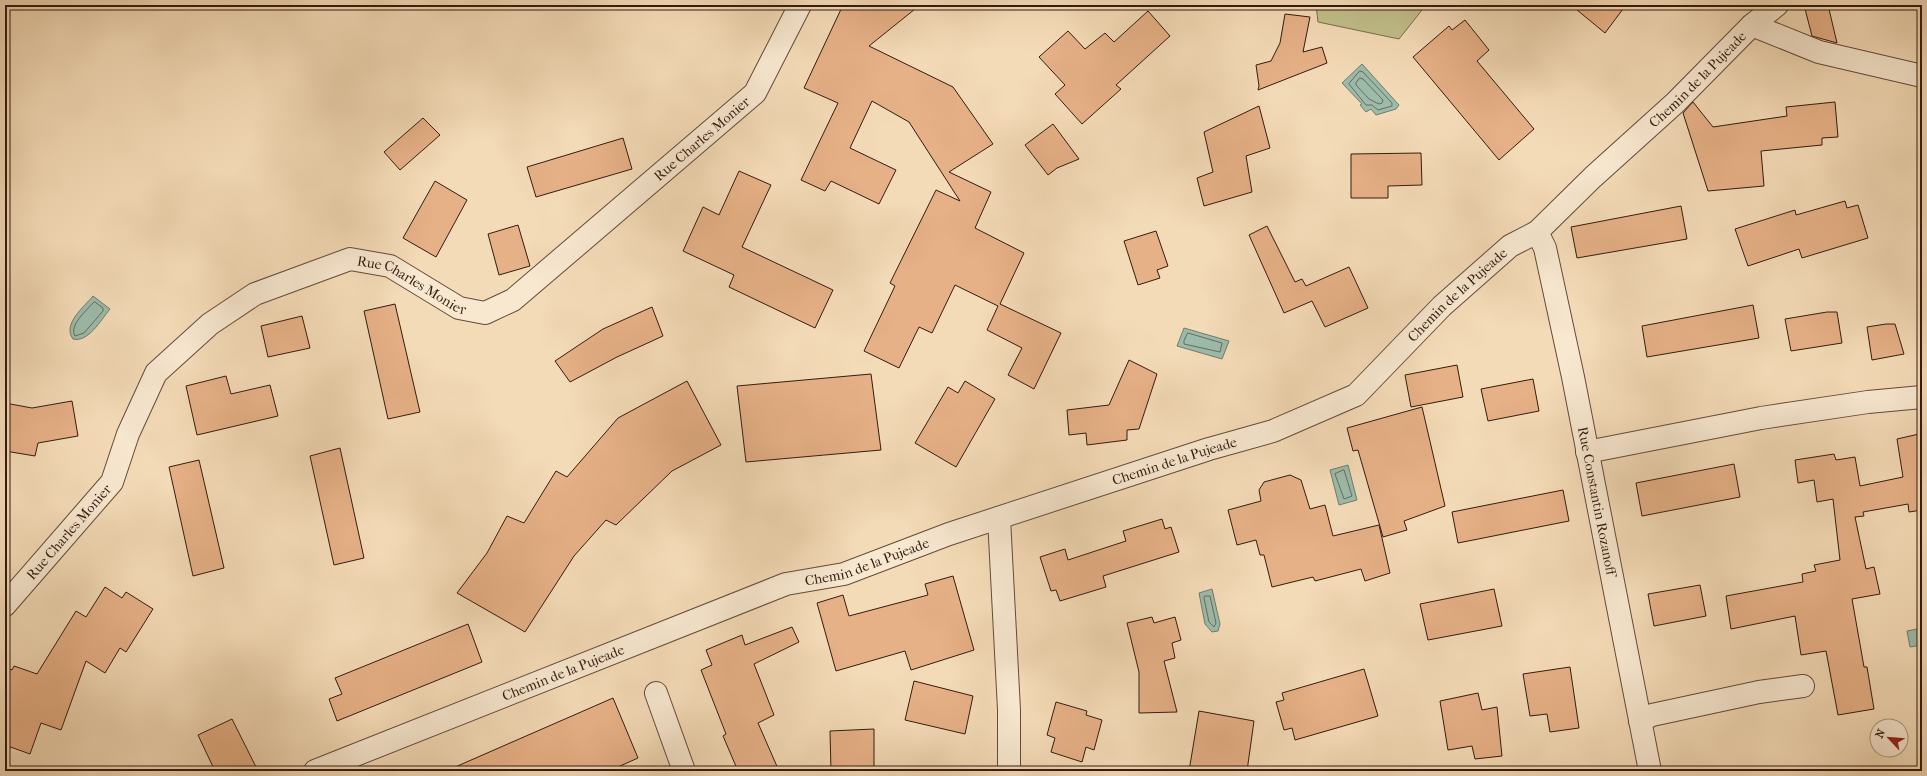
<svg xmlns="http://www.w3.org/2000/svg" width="1927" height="776" font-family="'IM FELL French Canon',serif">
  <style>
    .green { fill: #c0bf8b; stroke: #7a6d4e }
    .water { fill: #9cbbaa; stroke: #727b6c }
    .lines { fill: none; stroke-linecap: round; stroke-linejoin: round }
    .shore { stroke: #686b5d; stroke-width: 1 }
    .building { fill: #e7b187; stroke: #331b10 }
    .minor-casing { stroke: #634b3a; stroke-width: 24 }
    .minor { stroke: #f8e8d0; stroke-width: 22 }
    .labels { text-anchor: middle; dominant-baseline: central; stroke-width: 3.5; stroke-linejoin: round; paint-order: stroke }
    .street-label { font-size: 14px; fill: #331b10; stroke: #f8e8d0 }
  </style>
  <rect width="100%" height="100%" fill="#f4dbb7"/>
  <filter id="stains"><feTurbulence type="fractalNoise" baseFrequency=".005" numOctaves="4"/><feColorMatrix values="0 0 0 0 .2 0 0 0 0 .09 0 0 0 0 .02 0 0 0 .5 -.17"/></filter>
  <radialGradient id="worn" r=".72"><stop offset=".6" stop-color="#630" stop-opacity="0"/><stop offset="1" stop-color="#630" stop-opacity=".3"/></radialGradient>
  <!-- green -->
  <path class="green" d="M1316,5H1426L1399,39L1318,22Z"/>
  <!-- water -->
  <g class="water">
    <path d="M1362,64L1399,105L1396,109L1376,115L1371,109L1366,112L1360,105L1362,104L1342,83Z"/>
    <path d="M93,296L110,309C101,320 88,343 73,339C62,324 84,307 93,296Z"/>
    <path d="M1184,328L1229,341L1222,359L1177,346Z"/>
    <path d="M1348,465L1357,500L1339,505L1330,470Z"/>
    <path d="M1212,589L1220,624L1218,631L1212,632L1205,624L1199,593Z"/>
    <path d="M1922,628V645L1910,647L1907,631Z"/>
  </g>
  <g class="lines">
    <!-- shore -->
    <g class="shore">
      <path d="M1360,71L1363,72L1392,103V106L1378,110L1372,105H1366L1349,84Z"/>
      <path d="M1360,78L1363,79L1383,100L1382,103L1379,104L1369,99L1356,85V83Z"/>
      <path d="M95,302L103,308V311L84,333L75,336C69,325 86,311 93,303Z"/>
      <path d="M1188,333L1222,343L1220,352L1184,344V341Z"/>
      <path d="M1344,470L1352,496L1344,499L1335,474Z"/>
      <path d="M1205,596H1210L1216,623L1214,627L1209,622L1204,598Z"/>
    </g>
  </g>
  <!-- building -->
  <g class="building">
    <path d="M843,5H920L869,46L953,87L993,144L949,172L991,192L975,228L1024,253L1000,304L1061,333L1034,389L1008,375L1022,348L987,330L998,306L955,285L932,333L919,327L899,368L864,351L895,286L890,283L936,190L960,201L909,122L872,101L850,148L896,170L879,204L831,181L825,191L801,180L838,103L804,88Z"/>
    <path d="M1571,5H1626L1605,33Z"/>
    <path d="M1804,5H1828L1837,43L1812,36Z"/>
    <path d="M1148,11L1170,36L1116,85L1121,89L1082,124L1055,94L1065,85L1039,57L1068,31L1085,49L1105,33L1114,42Z"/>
    <path d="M1285,14L1310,17L1303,52L1322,47L1327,63L1258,90L1259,86L1256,65L1271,61L1280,43Z"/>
    <path d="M1465,20L1489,50L1477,61L1534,129L1499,160L1413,57L1449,26L1452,30Z"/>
    <path d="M1693,102L1713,127L1787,116L1786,107L1835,102L1838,137L1822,138V145L1761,151L1764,186L1708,191L1683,113Z"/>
    <path d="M1259,106L1270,148L1246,156L1252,192L1204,206L1197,178L1213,172L1204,132Z"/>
    <path d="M423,118L440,135L400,170L384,152Z"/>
    <path d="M1053,124L1079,159L1057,168L1048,175L1025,145Z"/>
    <path d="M623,138L632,169L536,197L527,167Z"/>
    <path d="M1421,153L1422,185L1388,186V198H1351V154Z"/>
    <path d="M739,171L771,185L742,247L833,290L815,328L729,287L734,275L683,251L703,207L719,215Z"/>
    <path d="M435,181L467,200L436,257L403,238Z"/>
    <path d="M1845,201L1847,208L1858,205L1868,238L1802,258L1799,249L1748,266L1735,229L1795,210L1796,215Z"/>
    <path d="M1681,206L1687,239L1577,258L1571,227Z"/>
    <path d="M518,225L530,266L499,275L488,234Z"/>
    <path d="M1267,226L1295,282L1302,279L1306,286L1349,267L1368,308L1325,327L1312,301L1284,313L1249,235Z"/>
    <path d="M1156,231L1168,266L1157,270L1160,278L1138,285L1124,241Z"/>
    <path d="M395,304L420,412L388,419L364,311Z"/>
    <path d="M1753,305L1759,338L1647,357L1642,326Z"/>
    <path d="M652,307L663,336L617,357L570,382L555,361L603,329Z"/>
    <path d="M1827,312H1837L1842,343L1791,351L1785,319Z"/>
    <path d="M302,316L310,348L268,357L261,326Z"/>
    <path d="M1886,324H1895L1904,354L1872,360L1867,327Z"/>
    <path d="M1129,360L1157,374L1139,429L1127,430V440L1087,445L1086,433L1069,435L1067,410L1109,405Z"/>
    <path d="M1457,365L1463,397L1411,407L1405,375Z"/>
    <path d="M871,374L881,450L746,462L737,386Z"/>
    <path d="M226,376L231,394L270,385L278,416L197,435L186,386Z"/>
    <path d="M1533,379L1539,411L1488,421L1481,389Z"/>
    <path d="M687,381L721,445L672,471L616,525L606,520L574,556L525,632L457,593L487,553L507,516L524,523L556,471L567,477L618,418Z"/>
    <path d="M965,381L995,399L956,467L915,443L948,387L958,393Z"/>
    <path d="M72,401L78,436L38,443L35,456L5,451V403L32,408Z"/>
    <path d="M1422,407L1445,506L1404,521L1407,530L1383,537L1358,450L1353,451L1347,428Z"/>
    <path d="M1919,434L1922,454V510L1909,512L1908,504L1863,512L1864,516L1855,517L1866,569L1874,567L1880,594L1852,599L1864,667H1867L1874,709L1838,715L1826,651L1801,655L1795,616L1731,629L1726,596L1803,582L1802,574L1816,571L1814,565L1840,560L1833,499L1817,502L1814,480L1798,483L1795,460L1834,454L1836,460L1855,457L1860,486L1903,477L1897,439Z"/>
    <path d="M340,448L364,558L334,565L310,456Z"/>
    <path d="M199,460L224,568L193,576L169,467Z"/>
    <path d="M1734,464L1740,497L1642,516L1636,483Z"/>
    <path d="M1290,475L1301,480L1310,509L1325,505L1333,536L1379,525L1390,573L1365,581L1361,569L1315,581L1313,577L1272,587L1264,555H1260L1256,540L1237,545L1228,510L1261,501L1259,490L1264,482Z"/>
    <path d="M1563,490L1569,521L1458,543L1452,512Z"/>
    <path d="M1162,519L1165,529L1171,527L1179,552L1103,576L1106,587L1060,601L1056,590L1051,591L1040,557L1065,549L1068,560L1126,541L1123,531Z"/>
    <path d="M953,576L974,650L911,670L905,651L836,671L817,603L843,595L849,616L928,595L925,584Z"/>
    <path d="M1700,585L1706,616L1654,626L1648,594Z"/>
    <path d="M105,587L122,598L126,592L153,609L126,652L120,648L105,673L86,661L61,730L41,723L30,754L5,745V667L12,670L14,666L37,674L76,611L86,617Z"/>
    <path d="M1494,589L1502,626L1428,640L1420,604Z"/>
    <path d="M1152,617L1154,623L1175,617L1181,640L1172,643L1175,658L1164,661L1177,712L1139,713V672L1127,623Z"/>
    <path d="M468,624L482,662L337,721L329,699L342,694L335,678Z"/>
    <path d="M792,627L799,642L754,664L774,715L758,723L779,771H738L723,736L726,734L701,670L712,665L706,650L742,635L745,645Z"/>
    <path d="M1570,667L1579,728L1550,732L1547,714L1530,716L1523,674Z"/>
    <path d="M1364,669L1378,716L1295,740L1292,728L1284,730L1276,702L1284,700L1282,693Z"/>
    <path d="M914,681L973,696L965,734L905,720Z"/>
    <path d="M1478,693L1482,710L1497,707L1502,756L1475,759L1472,746L1448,750L1440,701Z"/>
    <path d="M613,698L638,758L609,771H446Z"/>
    <path d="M1056,702L1087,711L1086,715L1102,720L1094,750L1086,747L1082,762L1051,752L1055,738L1047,735Z"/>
    <path d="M1199,711L1254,721L1247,771H1189Z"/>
    <path d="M232,719L258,771H215L198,735Z"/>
    <path d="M874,729V771H831L830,731Z"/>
  </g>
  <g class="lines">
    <!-- minor casing -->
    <g class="minor-casing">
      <g id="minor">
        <path d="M1752,25L1819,52L1922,76"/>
        <path id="s1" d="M1537,232L1545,248L1573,377L1650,771"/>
        <path d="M1587,452L1761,418L1868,402L1922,397"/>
        <path d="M999,518L1009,710V771"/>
        <path id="s2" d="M5,605L112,482L128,434L156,373L210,324L255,294L350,259L390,266L459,308L485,313L513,300L755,93L800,5"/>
        <path d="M656,693L684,771"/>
        <path d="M1640,721L1652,715L1759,692L1803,686"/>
        <path id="s3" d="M315,771L786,584L844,574L949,534L1209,449L1273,431L1356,395L1442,306L1510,246L1537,232L1593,177L1675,103L1752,25L1777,5"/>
      </g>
    </g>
    <!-- minor -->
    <use href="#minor" class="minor"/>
  </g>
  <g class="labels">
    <!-- street labels -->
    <g class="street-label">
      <text stroke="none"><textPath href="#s3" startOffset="1575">Chemin de la Pujeade</textPath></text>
      <text stroke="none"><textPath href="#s2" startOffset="936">Rue Charles Monier</textPath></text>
      <text stroke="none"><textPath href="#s2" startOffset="577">Rue Charles Monier</textPath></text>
      <text stroke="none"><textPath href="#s3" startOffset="1251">Chemin de la Pujeade</textPath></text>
      <text stroke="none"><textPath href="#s3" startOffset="915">Chemin de la Pujeade</textPath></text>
      <text stroke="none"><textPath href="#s1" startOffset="276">Rue Constantin Rozanoff</textPath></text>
      <text stroke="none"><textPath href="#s2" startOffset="97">Rue Charles Monier</textPath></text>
      <text stroke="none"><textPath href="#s3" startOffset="591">Chemin de la Pujeade</textPath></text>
      <text stroke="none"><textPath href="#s3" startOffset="267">Chemin de la Pujeade</textPath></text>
    </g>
  </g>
  <!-- margin -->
  <rect width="1927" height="776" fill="none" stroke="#f4dbb7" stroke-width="20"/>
  <rect x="6" y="6" width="1915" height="764" fill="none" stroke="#331b10" stroke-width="2"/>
  <rect x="10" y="10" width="1907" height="756" fill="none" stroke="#331b10"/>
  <!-- north arrow -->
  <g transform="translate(1889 738) rotate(296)"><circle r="19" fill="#f8e8d0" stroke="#a99683"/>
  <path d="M0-3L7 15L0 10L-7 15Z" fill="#8f2418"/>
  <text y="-6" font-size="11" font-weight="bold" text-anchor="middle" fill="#331b10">N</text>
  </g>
  <rect width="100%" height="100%" filter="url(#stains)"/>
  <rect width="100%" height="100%" fill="url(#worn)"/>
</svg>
